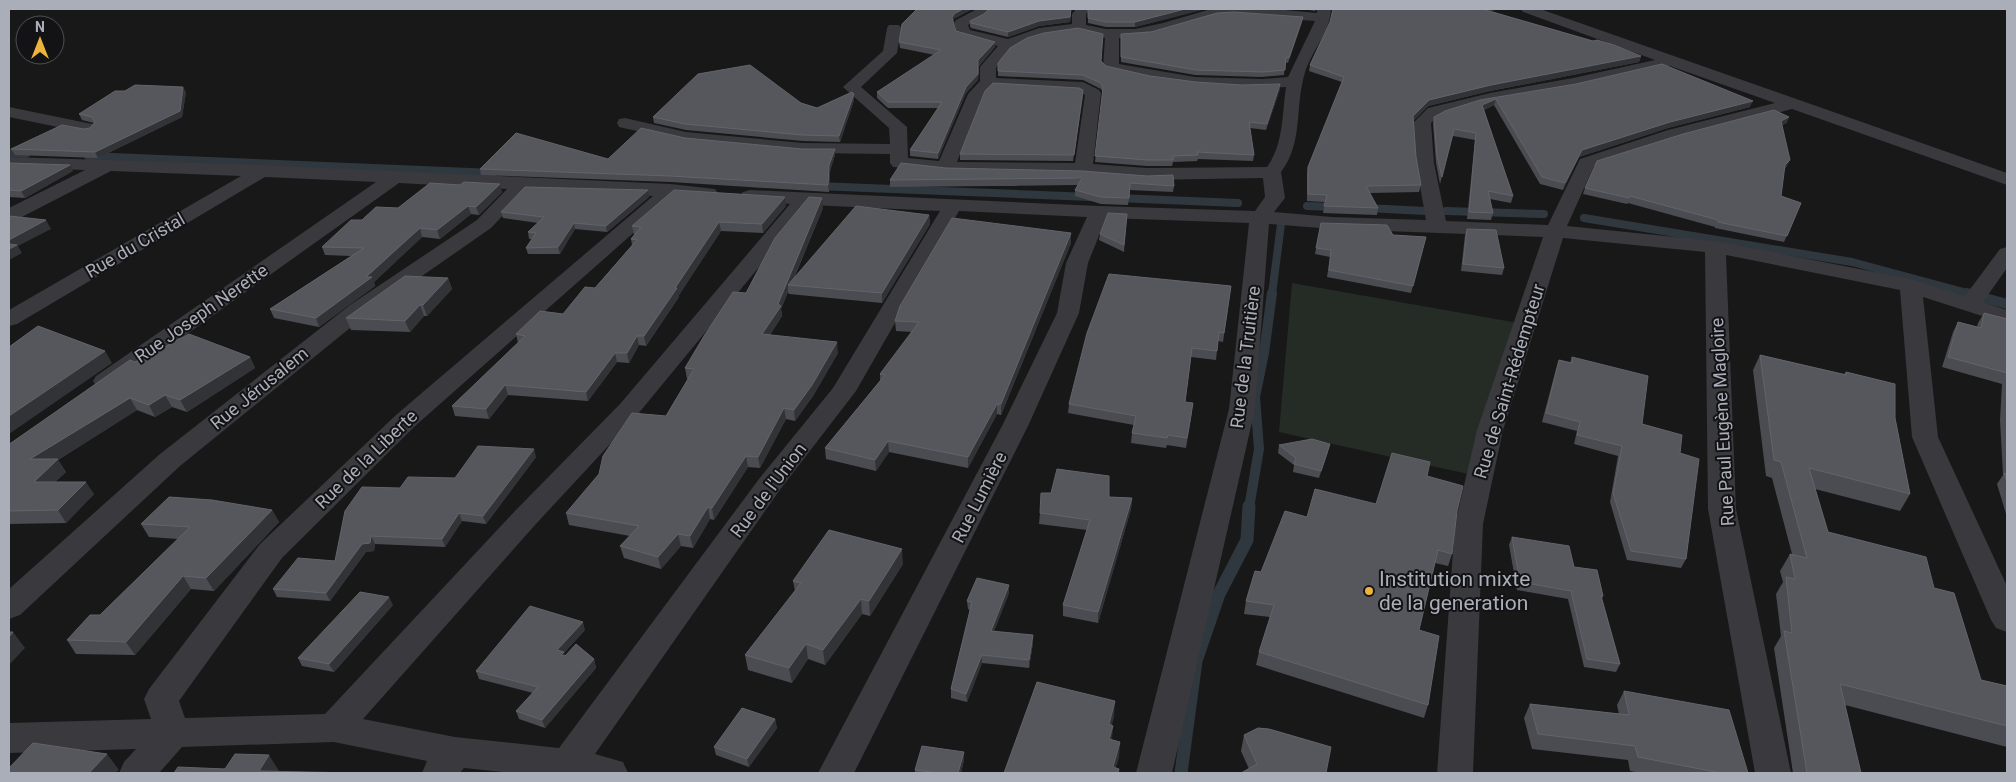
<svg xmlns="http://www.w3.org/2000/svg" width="2016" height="782" font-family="Roboto,sans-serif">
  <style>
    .green { fill: #242c25 }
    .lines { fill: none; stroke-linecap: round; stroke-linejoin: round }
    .stream-far2 { stroke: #30383f; stroke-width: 8 }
    .stream-far1 { stroke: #30383f; stroke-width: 10 }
    .stream { stroke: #30383f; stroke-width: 13 }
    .minor { fill: #39393e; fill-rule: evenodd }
    .wall { fill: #4b4c51 }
    .shaded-wall { fill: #323336 }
    .building { fill: #55575c; stroke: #63646b }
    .poi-dot { fill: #ecb43d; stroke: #131214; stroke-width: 2 }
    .labels { text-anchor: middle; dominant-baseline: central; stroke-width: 4; stroke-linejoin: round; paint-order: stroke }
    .street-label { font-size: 18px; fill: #aaaeb9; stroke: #131214 }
    .near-poi-label { font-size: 21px; fill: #aaaeb9; stroke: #131214; text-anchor: start }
  </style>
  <rect width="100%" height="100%" fill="#181819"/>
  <!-- green -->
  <path class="green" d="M1292,283L1524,324L1477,476L1279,432Z"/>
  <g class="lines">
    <!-- stream-far2 -->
    <g class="stream-far2">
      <path d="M9,153L26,154"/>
      <path d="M88,156L493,173"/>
      <path d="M817,186L1090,197"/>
      <path d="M1117,198L1238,203"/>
      <path d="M1307,206L1337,207"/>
      <path d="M1366,208L1425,211"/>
      <path d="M1446,211L1544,214"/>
      <path d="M1584,218L1852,262L1971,294"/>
      <path d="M1272,294L1281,224"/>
    </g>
    <!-- stream-far1 -->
    <g class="stream-far1">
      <path d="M1967,293L2007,304"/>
      <path d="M1249,508L1259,449L1255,397L1264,353L1272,293"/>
    </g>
    <!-- stream -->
    <path class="stream" d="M1181,773L1196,661L1219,594L1247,540L1249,506"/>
    <!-- minor -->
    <g class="minor">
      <path d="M977,9H991L983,18L968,25L970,30L1008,39L1039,28L1072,24V14L1076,9H1090L1086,14V25L1106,29H1135L1163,23L1211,9H1274L1317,13V9H1331C1330,34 1310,52 1304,76C1295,109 1303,143 1281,172L1285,198L1274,212L1332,217L1426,220L1416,163L1414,122L1428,108L1490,93L1573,78L1655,60L1523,12L1521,9H1540L2007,173V185L1792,109L1680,138L1594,166L1567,226L1715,241L1911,279L1965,296L2000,249L2007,247V268L1983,302L2007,310V324L1923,297L1938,437L2007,586V632L1996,628L1991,620L1912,437L1900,290L1726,255L1736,509L1791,773H1755L1708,509L1705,252L1563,238L1503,430L1483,524L1473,773H1437L1455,524L1477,430L1543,237L1332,229L1269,224L1255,409L1172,773H1136L1229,409L1249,223L1106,218L1088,263L1079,313L1028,426L854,773H818L1002,426L1057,313L1066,263L1087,217L959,211L856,391L779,491L595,754L623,762L628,773H512L464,768L460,773H422L427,761L334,742L182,747L159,773H119L124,762L136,749L9,753V723L151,719L144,699L149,689L260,544L396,415L653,196L527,190L491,228L366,315L180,466L20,615L9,619V589L160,454L350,305L477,220L507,189L399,183L114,386L105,388L96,386L93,381L96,376L376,182L265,177L17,324L9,326V310L241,176L111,171L16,220L9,222V208L85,170L9,167V157L262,165L671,184L715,189L718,193L715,197L708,199L674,197L414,427L282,558L179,701L185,718L325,714L515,511L620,404L790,204L743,200L740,196L743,192L750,190L1099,206L1255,211L1265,197L1263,178L1147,180L1083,175L946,172L893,167L890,163V154L803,153L686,142L619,127L617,123L619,119L625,118L686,132L803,143L890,144L889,128L843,87L883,51L887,28L889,25H899L901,28L897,53L861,87L907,127L908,158L939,161L968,94L980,81V67L998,46L958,36L954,23L956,20ZM1233,15L1315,21L1288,77L1262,79L1195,77L1119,64V38L1150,35L1216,16ZM1078,31L1105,38L1103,67L1106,70C1164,85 1226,92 1286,87C1282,113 1284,144 1267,167L1147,168L1093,164L1101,93L1099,90L1083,82L996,78V68C1000,62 1005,54 1011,50C1029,35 1056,34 1078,31ZM1670,66L1775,103L1668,130L1580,159L1548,225L1446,221L1434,163L1431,123C1456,102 1538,95 1574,88C1606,81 1638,73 1670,66ZM992,87L1079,92L1085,95L1075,163L957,162L983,96ZM810,205L940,211L833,388L759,479L559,748L455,737L363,719L535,525L638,414Z"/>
      <path d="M9,107L87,123L93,124L96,128L93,132L87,133L9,117Z"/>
    </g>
  </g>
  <!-- wall -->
  <g class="wall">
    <path d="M1088,9H1205L1135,27H1106L1088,23Z"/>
    <path d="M1292,9H1307L1306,10Z"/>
    <path d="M1309,9H1316L1315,11L1309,10Z"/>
    <path d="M1500,9L1490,11L1641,56L1639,62L1490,91L1428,106L1414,120L1416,157L1421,185L1419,192L1370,193L1378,208L1377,215L1323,213L1325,202L1307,201V173L1308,167L1342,82L1309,71L1310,65L1330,22Z"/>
    <path d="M1071,13L1070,22L1039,26L1008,37L971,28L970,26V21L984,14Z"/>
    <path d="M1303,17L1302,22L1288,63L1285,62L1284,75L1262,77L1195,75L1121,62V34Z"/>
    <path d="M954,19L953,22L956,31L995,42V47L979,66L978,80L966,93L938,159L910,156V150L938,108H888L877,98V92L935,55L900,48L899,42Z"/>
    <path d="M1102,62L1106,66L1150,76L1196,82L1280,89L1266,130L1250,128L1254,155L1253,161L1198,159L1197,161L1173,162L1172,166H1147L1095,162L1103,93L1101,89L1083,80L998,76V63Z"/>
    <path d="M1576,84L1750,107L1668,128L1579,157L1563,190L1540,184L1494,105L1484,110L1513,196L1511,203L1490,199L1493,213L1491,220L1467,219L1475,140L1453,136L1440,184L1436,163L1433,124L1434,117L1480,100Z"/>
    <path d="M186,92L182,117L98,158L15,155L11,149L84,129L90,128L94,123L82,120L79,114Z"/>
    <path d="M1083,96L1073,161L960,160V154Z"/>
    <path d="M854,100L840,142L803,141L686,130L654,123L653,117L801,103L817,108Z"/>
    <path d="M1787,123L1782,125L1787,166L1784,169L1781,196L1801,203L1784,242L1715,228V227L1628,203L1627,204L1583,194L1585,188Z"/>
    <path d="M685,138L802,149H835V155L830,171L829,192L671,182L481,175L480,169L608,159Z"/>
    <path d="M9,163L73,171L25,198L9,197Z"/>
    <path d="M946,168L1174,186L1173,192L1130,190L1128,205L1101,204L1075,196V190L1078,185L890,187V180Z"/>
    <path d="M502,192L479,215L471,214L440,239L422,237L374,282L375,286L319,327L274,318L270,309L351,256L325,255L322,247L362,220L398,208Z"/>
    <path d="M649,197L607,232L575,229L560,254H528L526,248L532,239H529L528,232L538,223L503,218L501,212Z"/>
    <path d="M786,206L763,233L721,231L679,295V297L646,346L639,345L629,363L617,362L588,401L508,395L489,419L455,416L452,406L518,343L516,334L563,314L595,288L632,245L631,239L634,235L632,226Z"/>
    <path d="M823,208L795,276L929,215L930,224L882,303L789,294L788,292L781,309L782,316L770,335L838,353L813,396L795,421L786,419L760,468L748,467L714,520L710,519L693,548L681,546L661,569L624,558L620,546L630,536L569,525L566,513L666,416L688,379H687L685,368L746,293Z"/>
    <path d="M1127,214L1124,252L1099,240L1100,234Z"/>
    <path d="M1321,223L1393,235L1426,237L1411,293L1327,277L1330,257L1315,254Z"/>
    <path d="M1467,229L1504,268L1502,275L1461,271L1465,235Z"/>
    <path d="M1071,233V243L1001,415L997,414L968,468L889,452L876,471L826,459L825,448L880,381V374L912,332L896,331L895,321Z"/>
    <path d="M448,278L452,289L427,316H424L410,332L351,330L346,318Z"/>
    <path d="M1231,286L1223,342L1218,341L1216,360L1191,357L1185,402L1192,412L1186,448L1167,445L1166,448L1131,443L1132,433L1134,425L1068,413L1069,404Z"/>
    <path d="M1984,313L2007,319V517L1997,484L2003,475L2000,420L2002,384L1942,367L1953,332L1958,322L1977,327L1978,323Z"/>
    <path d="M1760,355L1844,374L1846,372L1895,418L1910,494L1900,511L1815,489L1828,532L1934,588L1981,680L2007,686V747L1845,705L1861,773H1862H1793L1774,648L1781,636L1776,594L1783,582L1780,571L1790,554H1792L1772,478L1766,476L1753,370Z"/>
    <path d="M250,357L255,368L187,412L172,407L155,417L137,410L58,460L66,472L55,482L94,494L66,523L9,524V444L11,443L135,362Z"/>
    <path d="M1572,357L1642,424L1680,453L1686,559L1681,568L1627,560L1610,502L1618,456L1574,444L1577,431L1542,422L1556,369L1559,360L1570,363Z"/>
    <path d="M1279,445L1328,452L1319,478L1293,472L1294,465L1278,453Z"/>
    <path d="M536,457L486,524L462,521L445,547L375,544L374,551L366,552L330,601L277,597L273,589L335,561L400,488L455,478Z"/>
    <path d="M1427,476L1457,511L1452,554L1448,566L1435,563L1419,630L1428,705L1424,718L1256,665L1259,652L1270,617L1244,614L1246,601L1261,572L1307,517L1376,504Z"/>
    <path d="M1109,497L1132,498L1131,509L1098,623L1063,616V605L1087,530L1039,524L1040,513Z"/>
    <path d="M272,510L279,522L214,591L191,589L135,655L76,654L67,640L100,615L178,539L149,537L141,524Z"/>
    <path d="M1512,537L1574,567L1603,596L1602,599L1620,664L1616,672L1584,667L1568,599L1517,590L1509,545Z"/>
    <path d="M903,564L870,616L862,614L825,665L808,659L792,683L748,670L745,655L795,591L793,581Z"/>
    <path d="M1009,585V593L994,631L1033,643L1029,668L982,663L967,702L951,698V689L970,610L968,609L967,601Z"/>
    <path d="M393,605L334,672L302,666L298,658Z"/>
    <path d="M585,630L564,653L565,656L594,659L596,668L545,728L519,719L516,711L533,693L479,679L476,671Z"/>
    <path d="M1624,691L1748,773H1641L1630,771L1628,760L1532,749L1524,718L1530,704L1619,714L1617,705Z"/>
    <path d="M775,719L777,728L749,767L716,755L714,747Z"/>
    <path d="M1244,735L1326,773L1249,769L1241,751Z"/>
    <path d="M964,752V760L961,773H915V770Z"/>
  </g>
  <!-- shaded-wall -->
  <g class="shaded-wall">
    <path d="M963,9H973L954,19L952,24V18L954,14Z"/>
    <path d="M1185,9H1205L1135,27V22Z"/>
    <path d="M1480,9H1500L1479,13Z"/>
    <path d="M1070,17V22L1039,26L1008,37V32L1039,21Z"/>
    <path d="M1303,17L1302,22L1288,63L1289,58Z"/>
    <path d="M995,42V47L979,66L978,80L966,93L938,159V153L978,60Z"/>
    <path d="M1641,56L1639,62L1490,91L1428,106L1412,122L1413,116L1429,100L1491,85Z"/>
    <path d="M1280,84V89L1266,130L1267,124Z"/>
    <path d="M183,87L186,92L182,117L98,158L95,152Z"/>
    <path d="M1083,90V96L1073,161L1074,155Z"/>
    <path d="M854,94V100L840,142L839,136Z"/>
    <path d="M1496,99L1494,105L1481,111L1482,105Z"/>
    <path d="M1753,101L1750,107L1668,128L1579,157L1563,190L1565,183L1582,150L1670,122Z"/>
    <path d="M1789,117L1787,123L1778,127L1781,121Z"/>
    <path d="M835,149V155L830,171L829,192L828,185L829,165Z"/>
    <path d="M1790,160L1787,166L1782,171L1785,165Z"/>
    <path d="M70,165L73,171L25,198L21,191Z"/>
    <path d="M500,184L502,192L479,215L476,207Z"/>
    <path d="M648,190L649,197L607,232L606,226Z"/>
    <path d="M785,197L786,206L763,233L762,224Z"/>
    <path d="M822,198L823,208L791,285H788V292L781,309L782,316L764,345L762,334L778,304Z"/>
    <path d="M468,206L471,214L440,239L437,230Z"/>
    <path d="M929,215L930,224L882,303V293Z"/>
    <path d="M46,220L51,229L18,246L22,253L9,260V240Z"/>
    <path d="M719,222L721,231L679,295V297L646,346L644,336Z"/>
    <path d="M574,223L575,229L560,254L558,247Z"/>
    <path d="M420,228L422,237L374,282L375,286L319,327L316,318L366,277Z"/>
    <path d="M1071,233V243L1001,415V404Z"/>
    <path d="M448,278L452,289L427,316L423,305Z"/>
    <path d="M420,305L424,316L410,332L405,321Z"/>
    <path d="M637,336L639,345L629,363L627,353Z"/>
    <path d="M837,342L838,353L813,396L795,421L794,410Z"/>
    <path d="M105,351L112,363L9,434V416Z"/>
    <path d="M615,353L617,362L588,401L586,392Z"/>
    <path d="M250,357L255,368L187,412L180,400Z"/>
    <path d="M505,385L508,395L489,419L486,409Z"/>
    <path d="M165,395L172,407L155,417L149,405Z"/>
    <path d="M130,398L137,410L58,460L66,472L42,494L34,482L30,459Z"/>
    <path d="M997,404V414L968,468V457Z"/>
    <path d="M784,408L786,419L760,468L758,457Z"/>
    <path d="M888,441L889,452L876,471L875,460Z"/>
    <path d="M1330,444L1328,452L1319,478L1321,471Z"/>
    <path d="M534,449L536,457L486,524L483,516Z"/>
    <path d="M746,456L748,467L714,520L712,508Z"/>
    <path d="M86,482L94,494L66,523L58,510Z"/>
    <path d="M1132,498L1131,509L1098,623V612Z"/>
    <path d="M708,507L710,519L693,548L690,536Z"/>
    <path d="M272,510L279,522L214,591L206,578Z"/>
    <path d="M459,513L462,521L445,547L442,539Z"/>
    <path d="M678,534L681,546L661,569L658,557Z"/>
    <path d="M371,536L375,544L374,551L366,552L330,601L326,593L362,544Z"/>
    <path d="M902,549L903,564L870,616L869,601Z"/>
    <path d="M183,576L191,589L135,655L126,642Z"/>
    <path d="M1009,585V593L991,639V631Z"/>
    <path d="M389,597L393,605L334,672L329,664Z"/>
    <path d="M861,599L862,614L825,665L823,650Z"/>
    <path d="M583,622L585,630L564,653L567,660L564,663L557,650Z"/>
    <path d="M13,632L25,648L9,665V637Z"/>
    <path d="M1033,635V643L1029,668V660Z"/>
    <path d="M806,644L808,659L792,683L789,668Z"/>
    <path d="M982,655V663L967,702L966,694Z"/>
    <path d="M594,659L596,668L545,728L542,720Z"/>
    <path d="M1115,701L1114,717L1108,740L1109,724Z"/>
    <path d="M775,719L777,728L749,767L747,759Z"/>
    <path d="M1113,726L1112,741L1109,739Z"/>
    <path d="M1120,742L1119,758L1114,773L1113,767Z"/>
    <path d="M964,752V760L961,773H958Z"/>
    <path d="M107,754L119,770L115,773H89Z"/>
    <path d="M269,755L279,771H259Z"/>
  </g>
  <!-- building -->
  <g class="building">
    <path d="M917,9H963L954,14L952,18L956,31L995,42L978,60V74L966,87L938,153L910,150L942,102H888L877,92L941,50L899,42L902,24Z"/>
    <path d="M989,9H1071L1070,17L1039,21L1008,32L971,23L970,21L984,14Z"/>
    <path d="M1088,9H1185L1135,22H1106L1088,18Z"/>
    <path d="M1333,9H1482L1593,41L1597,40L1614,45L1641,56L1491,85L1429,100L1413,116L1416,157L1421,185L1366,186L1378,208L1324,206L1327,195L1308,194V167L1344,77L1310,65L1330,22Z"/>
    <path d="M1234,12L1303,17L1289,58L1286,57L1285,70L1263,72L1196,70L1121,57V34L1151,32L1217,13Z"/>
    <path d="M1078,28L1103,34L1101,61L1106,66L1150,76L1196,82L1241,85L1280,84L1267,124L1249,122L1254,155L1197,152L1198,155L1173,156V160H1148L1095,156L1103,88L1101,83L1083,75L998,71V63L1010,48L1027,38L1044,33Z"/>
    <path d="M1662,64L1753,101L1670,122L1582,150L1565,183L1542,177L1496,99L1482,105L1513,196L1488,191L1493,213L1469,212L1476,133L1454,129L1442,177L1437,156L1434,117L1445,111L1480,100L1576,84Z"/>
    <path d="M750,65L801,103L817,108L852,92L854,94L839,136L802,135L685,124L653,117L698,74Z"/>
    <path d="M993,83L1079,88L1083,90L1074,155L960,154L985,91Z"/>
    <path d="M135,85L183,87L180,111L95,152L11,149L62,125L84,129L90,128L95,122L92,117L79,114L115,91H125Z"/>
    <path d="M1774,110L1789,117L1781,121L1790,160L1785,165L1781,196L1801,203L1787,236L1718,222V220L1630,196L1629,198L1585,188L1597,161L1683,134Z"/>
    <path d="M641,128L685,138L802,149H835L829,165L828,185L670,176L480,169L516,133L608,159Z"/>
    <path d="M9,163L70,165L21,191L9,190Z"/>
    <path d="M901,163L946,168L1083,171L1147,176L1173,175L1174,186L1130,183L1129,198L1101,197L1075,190L1082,178L890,180Z"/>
    <path d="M464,182L500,184L476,207L468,206L437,230L420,228L366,277H372L316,318L270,309L364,248L322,247L351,220H362L376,207L398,208L430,183L460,185Z"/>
    <path d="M525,187L648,190L606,226L574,223L558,247L526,248L536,233L528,232L544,217L501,212Z"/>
    <path d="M674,190L785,197L762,224L719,222L675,288H677L644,336H637L627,353H615L586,392L505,385L486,409L452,406L525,336L516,334L540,311L563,314L585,287L595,288L637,240L631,239L641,227L632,226Z"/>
    <path d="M809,197L822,198L778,304L781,306L762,334L837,342L812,385L794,410L784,408L758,457L746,456L712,508L708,507L690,536L678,534L658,557L620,546L639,526L566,513L599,474L603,456L632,413L666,416L694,369L685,368L704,336L733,292L746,293L775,238Z"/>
    <path d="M856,206L929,215L882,293L788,285Z"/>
    <path d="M1108,213L1127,214L1124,245L1100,234Z"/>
    <path d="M9,216L46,220L9,240Z"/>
    <path d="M952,218L1071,233L1001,404H997L968,457L888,441L875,460L825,448L885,375L880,374L919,322L895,321L900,306Z"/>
    <path d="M1321,223L1387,225L1393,235L1426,237L1413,286L1329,270L1331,250L1316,248Z"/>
    <path d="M1467,229L1496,230L1504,268L1463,264Z"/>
    <path d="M9,244L17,245L9,249Z"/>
    <path d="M1109,274L1231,286L1224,333L1219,332L1217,351L1192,348L1185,402L1193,403L1187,438L1168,435L1167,438L1132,433L1136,416L1069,404L1087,333Z"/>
    <path d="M405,276L448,278L423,305H420L405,321L346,318Z"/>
    <path d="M1984,313L2007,319V373L1948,357L1958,322L1981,328Z"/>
    <path d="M38,326L105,351L9,416V347Z"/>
    <path d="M189,334L250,357L180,400L165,395L149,405L130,398L30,459H58L34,482H86L58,510L9,511V444L11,443L130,360L135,362Z"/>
    <path d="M1760,355L1846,375V372L1895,384V418L1910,494L1809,468L1828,532L1926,557L1934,588L1954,593L1981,680L2007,686V726L1840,684L1861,773H1862H1807L1784,631L1792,633L1786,577L1795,579L1790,554L1807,558L1781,462L1774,460Z"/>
    <path d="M1572,357L1648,376L1642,424L1682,435L1680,453L1699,459L1686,559L1631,551L1613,493L1622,446L1577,435L1580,422L1546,413L1559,360L1572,363Z"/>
    <path d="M1312,439L1330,444L1321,471L1294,464L1296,458L1279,445Z"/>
    <path d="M478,446L534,449L483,516L459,513L442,539L371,536L370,543L362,544L326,593L273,589L298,558L335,561L345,511L362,487L400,488L408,477L455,478Z"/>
    <path d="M1392,453L1430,462L1427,476L1463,486L1457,511L1452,554L1438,550L1419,630L1439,636L1428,705L1259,652L1274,605L1246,601L1255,571L1261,572L1285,511L1307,517L1315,489L1376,504Z"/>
    <path d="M1057,469L1109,476V497L1132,498L1098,612L1063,605L1090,520L1040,513L1041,493H1051Z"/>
    <path d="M2004,473L2007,474V483Z"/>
    <path d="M169,497L212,500L272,510L206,578L183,576L126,642L67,640L90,615H100L190,527L141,524Z"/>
    <path d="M829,530L902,549L869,601L861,599L823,650L806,644L789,668L745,655L801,583L793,581Z"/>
    <path d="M1512,537L1569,546L1574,567L1597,570L1603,596H1601L1620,664L1587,659L1571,591L1520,582Z"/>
    <path d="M977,578L1009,585L991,631L1033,635L1029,660L982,655L966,694L951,689L972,602L967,601Z"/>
    <path d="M360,592L389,597L329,664L298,658Z"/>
    <path d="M530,606L583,622L557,650L564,652L561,655L565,656L576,644L594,659L542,720L516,711L538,687L476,671Z"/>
    <path d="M9,632H13L9,637Z"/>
    <path d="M1037,682L1115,701L1109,724L1113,726L1109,739L1120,742L1113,767L1119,769L1118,773H1004Z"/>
    <path d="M1624,691L1729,710L1748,773H1721L1638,757L1635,746L1538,734L1530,704L1629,715Z"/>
    <path d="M742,708L775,719L747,759L714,747Z"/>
    <path d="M1258,728L1269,729L1331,747L1326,773H1241L1257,764L1244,735Z"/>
    <path d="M33,743L107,754L89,773H9V768Z"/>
    <path d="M922,746L964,752L958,773H940L915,770Z"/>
    <path d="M235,754L269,755L259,771L355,773H174L178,767L225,769Z"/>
  </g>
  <!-- markers -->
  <circle class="poi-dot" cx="1369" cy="591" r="5"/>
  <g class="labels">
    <!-- street labels -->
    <g class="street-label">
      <text transform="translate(135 245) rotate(-30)">Rue du Cristal</text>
      <text transform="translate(201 313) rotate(-35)">Rue Joseph Nerette</text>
      <text transform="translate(1245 357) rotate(-83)">Rue de la Truitière</text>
      <text transform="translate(1509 381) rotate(-73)">Rue de Saint-Rédempteur</text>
      <text transform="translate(259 388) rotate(-39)">Rue Jérusalem</text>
      <text transform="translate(1722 422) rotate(-93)">Rue Paul Eugène Magloire</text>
      <text transform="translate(366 459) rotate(-44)">Rue de la Liberte</text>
      <text transform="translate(768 490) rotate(-53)">Rue de l'Union</text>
      <text transform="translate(979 497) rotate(-63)">Rue Lumière</text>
    </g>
    <!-- near-poi labels -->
    <g class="near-poi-label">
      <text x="1379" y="579">Institution mixte<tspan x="1379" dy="24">de la generation</tspan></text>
    </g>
  </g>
  <!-- border -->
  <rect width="2016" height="782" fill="none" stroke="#aaaeb9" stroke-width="20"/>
  <!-- north arrow -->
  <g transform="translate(40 40)"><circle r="24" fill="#131214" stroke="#4f5056"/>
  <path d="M0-4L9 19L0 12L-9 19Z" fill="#ecb43d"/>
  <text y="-8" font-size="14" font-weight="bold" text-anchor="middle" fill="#aaaeb9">N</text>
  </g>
</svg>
